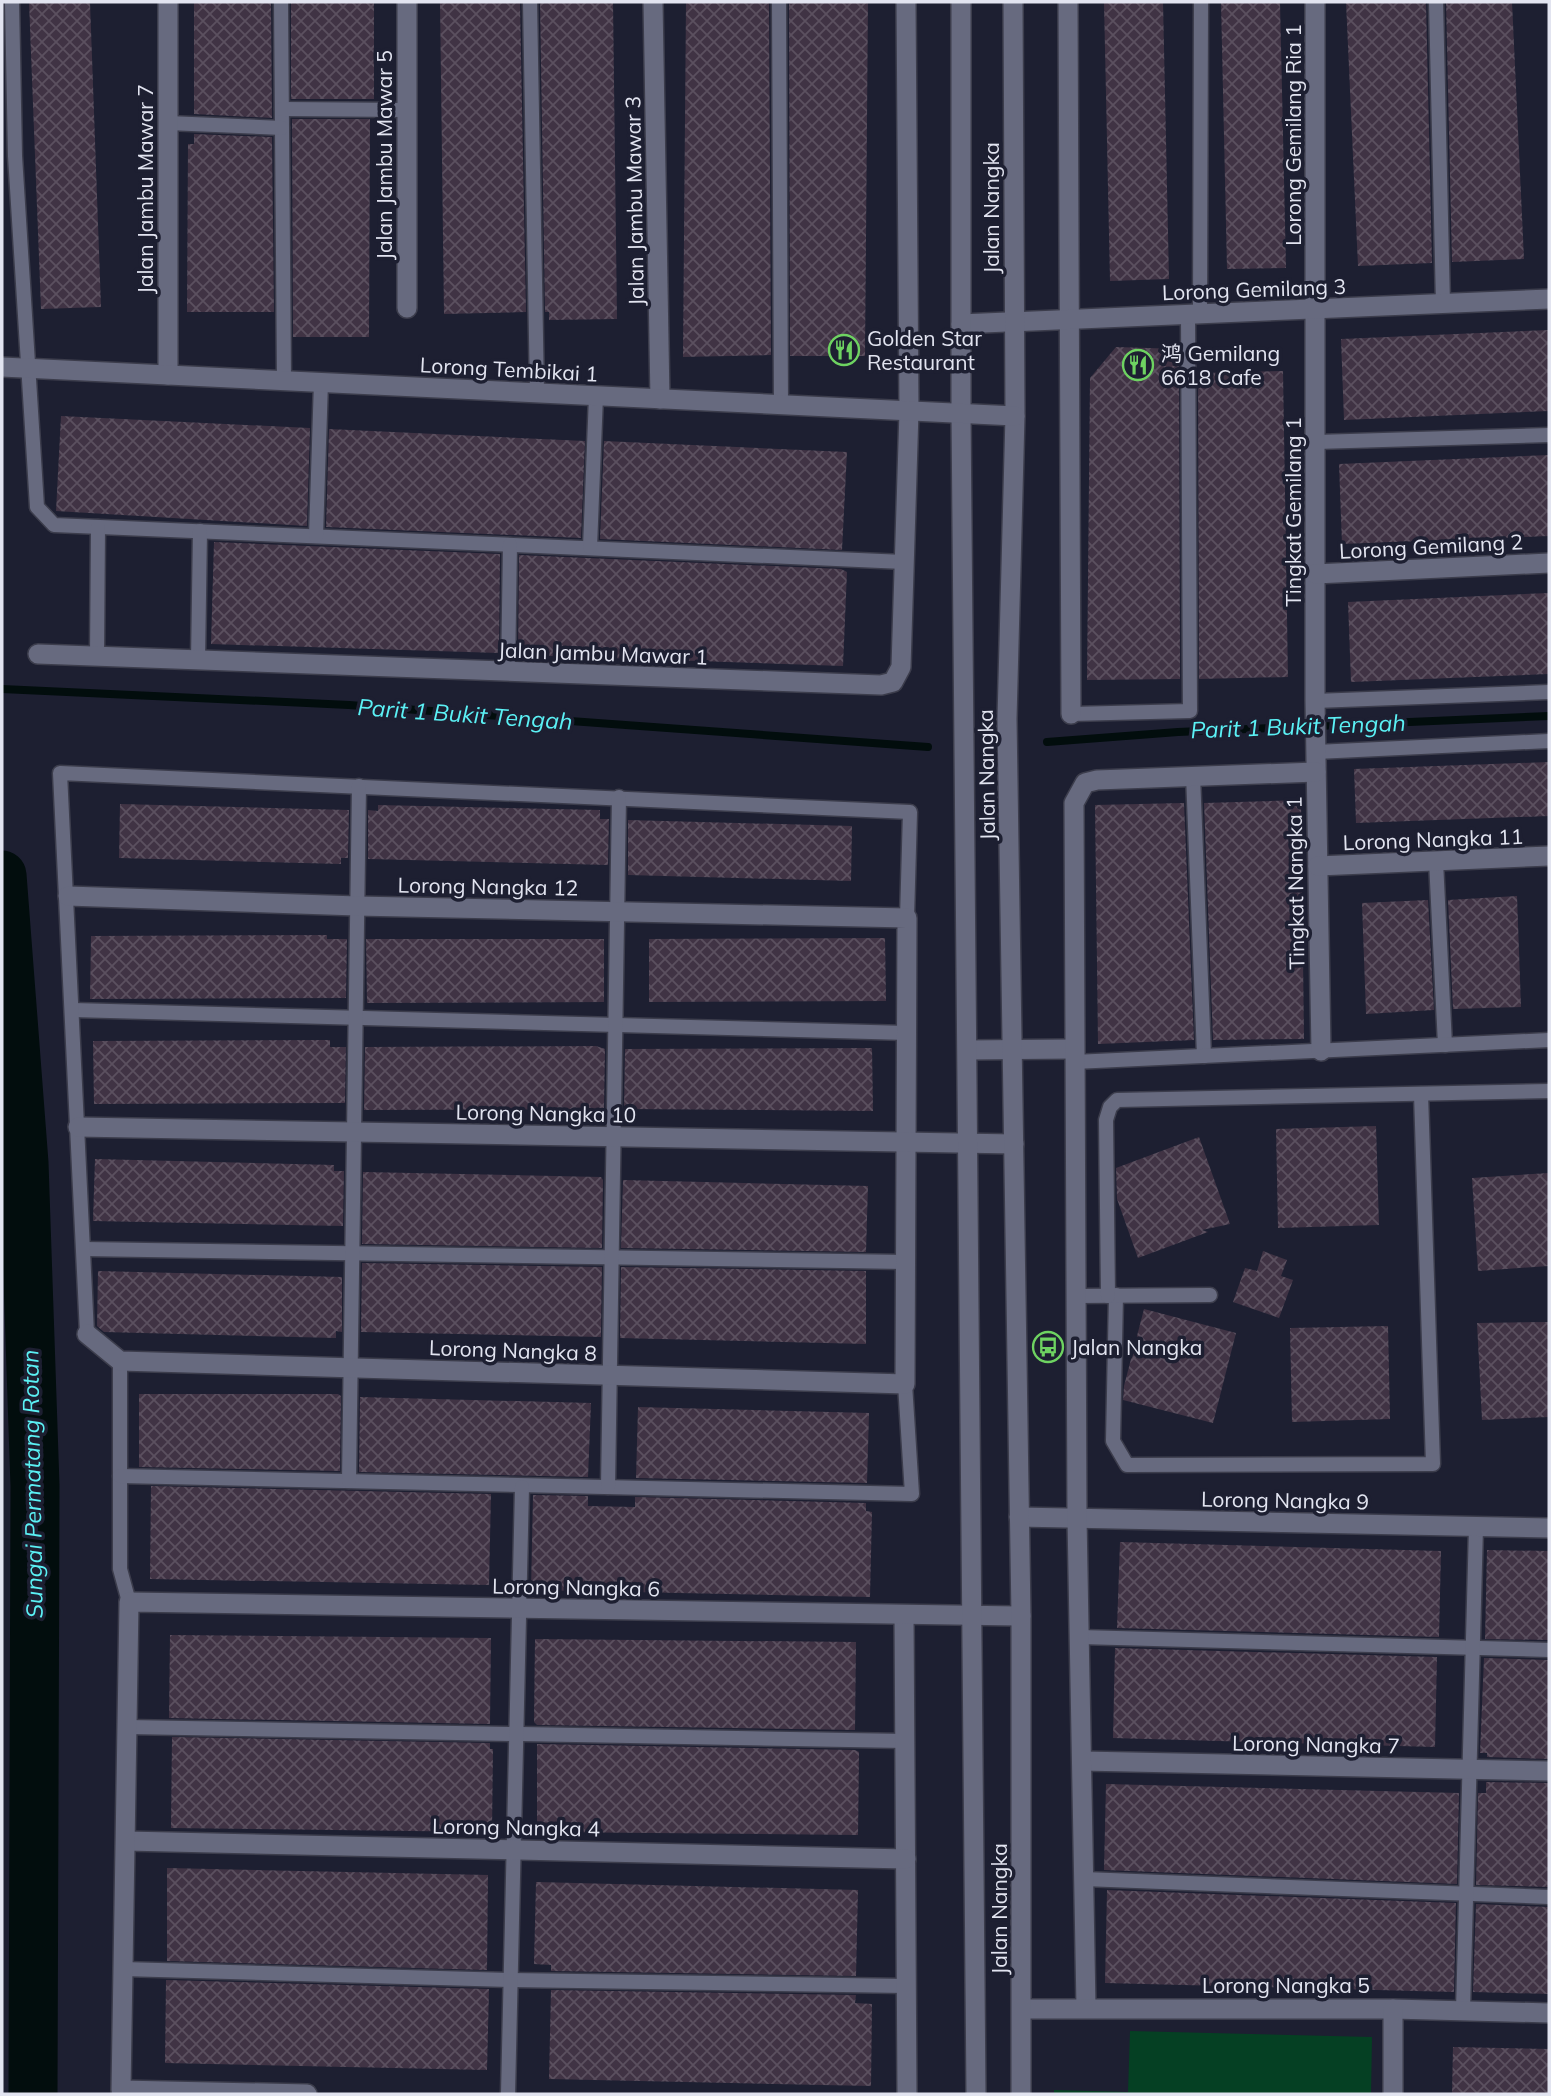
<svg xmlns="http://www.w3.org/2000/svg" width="1551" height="2096" font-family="Mulish,'Noto Sans SC',sans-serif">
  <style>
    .garden { fill: #054023 }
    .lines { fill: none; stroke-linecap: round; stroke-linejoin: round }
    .stream { stroke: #020d0d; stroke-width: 8 }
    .river { stroke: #020d0d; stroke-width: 49 }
    .building { fill: url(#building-cross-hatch) }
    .service-casing { stroke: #3c3d4c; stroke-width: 17 }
    .minor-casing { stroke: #3c3d4c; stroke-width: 22 }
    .tertiary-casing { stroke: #3c3d4c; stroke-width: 22 }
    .service { stroke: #676a7f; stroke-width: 14 }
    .minor { stroke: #676a7f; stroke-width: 19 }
    .tertiary { stroke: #676a7f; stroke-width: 19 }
    .labels { text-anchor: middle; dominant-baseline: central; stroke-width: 7; stroke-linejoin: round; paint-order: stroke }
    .street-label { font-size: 21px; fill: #e2e4f0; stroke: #1d1f31 }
    .poi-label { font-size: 21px; fill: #e2e4f0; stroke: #1d1f31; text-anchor: start }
    .water-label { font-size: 23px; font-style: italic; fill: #5bf1f5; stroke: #1d1f31 }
  </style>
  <defs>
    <pattern id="building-cross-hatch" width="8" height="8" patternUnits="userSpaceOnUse" patternTransform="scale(1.75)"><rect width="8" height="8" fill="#403344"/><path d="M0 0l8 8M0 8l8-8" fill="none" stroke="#5b505f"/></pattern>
  </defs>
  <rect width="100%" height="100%" fill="#1d1f31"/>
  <!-- garden -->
  <path class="garden" d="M1130,2031L1372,2037L1371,2094H1054V2090L1128,2092Z"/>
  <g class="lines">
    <!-- stream -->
    <g class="stream">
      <path d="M2,689L349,705L928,747"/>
      <path d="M1047,742L1178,732L1549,716"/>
    </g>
    <!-- river -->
    <path class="river" d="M2,875L24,1163L35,1486L33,2094"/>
  </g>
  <!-- building -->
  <g class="building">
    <path d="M29,2H90L101,307L41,309Z"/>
    <path d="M194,2H271L272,118L194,114Z"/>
    <rect x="291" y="2" width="83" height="97"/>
    <path d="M440,2H520L526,312L444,314Z"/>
    <path d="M540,2H613L617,319L549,320V312H545Z"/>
    <path d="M686,2H769L771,355L683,357Z"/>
    <path d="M789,2H868L865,356H790Z"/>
    <path d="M1104,2H1163L1169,279L1110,281Z"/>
    <path d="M1221,2H1280L1286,268L1227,269Z"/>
    <path d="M1346,2H1426L1432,263L1358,266Z"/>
    <path d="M1446,2H1512L1524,259L1452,262Z"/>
    <path d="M292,119H370L369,337H293Z"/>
    <path d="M194,134L272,137L274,312H187L188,144H194Z"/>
    <path d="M1549,330V411L1344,420L1341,339Z"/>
    <path d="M1116,347L1179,349L1180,679L1087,680L1090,378Z"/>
    <path d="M1283,371L1288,677L1199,679L1198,373Z"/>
    <path d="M61,416L310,428L307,526L56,511Z"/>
    <path d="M329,429L585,441L581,538L326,527Z"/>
    <path d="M604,441L847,452L842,550L600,539Z"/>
    <path d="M1549,455V536L1342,544L1339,464Z"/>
    <path d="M214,542L500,554L499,653L211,644Z"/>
    <path d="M519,555L841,569L847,572L843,666L520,655L518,654Z"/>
    <path d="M1549,593V674L1351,682L1348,602Z"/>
    <path d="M1549,762V816L1356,823L1354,769Z"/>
    <path d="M1301,800L1304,1039L1213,1040L1204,803Z"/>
    <path d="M1184,803L1194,1040L1098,1044L1095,805Z"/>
    <path d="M120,804L349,810L348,858H341V864L119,858Z"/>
    <path d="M378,805L600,810V819H609L608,865L368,859V810L378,811Z"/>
    <path d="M628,820L852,826L851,881L628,875Z"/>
    <path d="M1517,896L1521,1007L1453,1009L1448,900Z"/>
    <path d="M1428,900L1434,1010L1366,1014L1362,903Z"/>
    <path d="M327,935V939H347L346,998L90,999L91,936Z"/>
    <path d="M885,938L886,1001L649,1002V939Z"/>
    <path d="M366,939H604V1002L367,1003Z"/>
    <path d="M330,1040V1047H346L345,1103L94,1104L93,1041Z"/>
    <path d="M596,1046L605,1049L604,1109L364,1110L365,1047Z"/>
    <path d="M872,1048L873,1111L624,1109L625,1049Z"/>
    <path d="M1376,1126L1379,1225L1278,1228L1276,1129Z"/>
    <path d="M1199,1137L1230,1224L1202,1230L1208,1232L1138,1258L1117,1199L1116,1168Z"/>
    <path d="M95,1159L334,1165V1171H344L343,1226L93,1221Z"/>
    <path d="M363,1172L601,1177L603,1180L602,1248L362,1244Z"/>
    <path d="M1549,1173V1266L1478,1271L1472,1178Z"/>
    <path d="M623,1180L868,1186L866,1252L621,1248Z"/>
    <path d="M1263,1251L1287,1260L1281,1276L1293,1280L1279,1318L1233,1302L1245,1268L1257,1271Z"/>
    <path d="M362,1263L602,1267L601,1337L361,1332Z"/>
    <path d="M621,1267L866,1271V1344L620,1338Z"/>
    <path d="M98,1271L342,1277V1332L336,1331V1338L104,1332L97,1326Z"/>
    <path d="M1144,1309L1236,1333L1213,1423L1123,1400L1124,1386Z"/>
    <path d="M1549,1322V1417L1482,1420L1477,1323Z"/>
    <path d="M1388,1326L1390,1419L1292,1422L1290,1328Z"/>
    <path d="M139,1394H338L341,1396L340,1471L139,1467Z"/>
    <path d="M360,1397L591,1403L588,1477L359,1472Z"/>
    <path d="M638,1407L869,1413L867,1483L636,1478Z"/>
    <path d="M151,1486L491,1494L489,1585L150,1579Z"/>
    <path d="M533,1495L588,1496V1506L635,1507V1497L866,1503V1511L872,1512L870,1597L531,1590Z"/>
    <path d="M1120,1542L1441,1551L1439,1637L1117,1628Z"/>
    <path d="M1487,1550L1549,1551V1640L1485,1639Z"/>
    <path d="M170,1635L491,1638L490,1724L169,1718Z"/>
    <path d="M535,1639L856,1642L855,1730L537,1725L534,1722Z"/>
    <path d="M1115,1648L1437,1657L1435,1747L1113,1738Z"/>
    <path d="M1484,1658L1549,1660V1759L1487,1757V1753H1480Z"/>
    <path d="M172,1737L490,1743V1749H493L492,1832L171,1828Z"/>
    <path d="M537,1744L855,1750L859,1752L858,1835L537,1832Z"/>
    <path d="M1486,1782L1549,1783V1887L1476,1885L1478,1793H1486Z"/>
    <path d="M1106,1784L1459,1793L1457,1884L1104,1870Z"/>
    <path d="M167,1868L488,1875L487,1970L167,1961Z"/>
    <path d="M536,1882L858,1890L856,1976L551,1971V1965L534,1964Z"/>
    <path d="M1107,1890L1456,1903L1454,1992L1105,1983Z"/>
    <path d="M1476,1904L1549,1907V1994L1473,1992Z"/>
    <path d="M166,1980L489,1989L487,2070L165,2063Z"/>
    <path d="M551,1990L856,1995L855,2003L872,2004L871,2086L549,2079Z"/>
    <path d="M1453,2047L1549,2049V2094H1452Z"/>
  </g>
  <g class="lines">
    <!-- service casing -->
    <g class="service-casing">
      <g id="service">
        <path d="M12,2L15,156L37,507L54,525L904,562"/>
        <path d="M281,2L284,381"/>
        <path d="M530,2L537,393"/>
        <path d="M779,2L781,405"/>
        <path d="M1436,2L1443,304"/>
        <path d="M282,109L407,110"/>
        <path d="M168,123L282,128"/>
        <path d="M1200,314L1201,2"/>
        <path d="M1316,442L1549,435"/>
        <path d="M316,536L321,382"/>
        <path d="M590,547L596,396"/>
        <path d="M97,656L98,527"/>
        <path d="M198,660L200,531"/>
        <path d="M508,673L510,545"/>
        <path d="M1315,701L1549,692"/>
        <path d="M1071,714L1190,711L1188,315"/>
        <path d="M1316,752L1549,741"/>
        <path d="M1193,775L1204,1056"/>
        <path d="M1436,861L1445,1045"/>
        <path d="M73,1010L907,1033"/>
        <path d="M1074,1062L1549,1040"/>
        <path d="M84,1249L906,1262"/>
        <path d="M1116,1295L1113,1441L1127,1465L1433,1464L1421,1094"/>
        <path d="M1076,1296L1210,1295"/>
        <path d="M1108,1296L1106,1120L1110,1107L1117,1100L1549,1091"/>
        <path d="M87,1334L60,773L910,812L907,918"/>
        <path d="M120,1361V1569L129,1602"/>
        <path d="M120,1476L912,1494L905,1384"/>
        <path d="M349,1481L359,786"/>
        <path d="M608,1487L619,797"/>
        <path d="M1080,1637L1549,1650"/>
        <path d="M127,1727L905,1741"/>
        <path d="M1084,1879L1549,1897"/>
        <path d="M123,1969L510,1980L906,1986"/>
        <path d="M1463,2011L1476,1527"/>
        <path d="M508,2094L522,1487"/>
      </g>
    </g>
    <!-- minor casing -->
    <g class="minor-casing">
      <g id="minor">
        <path d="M168,2V375"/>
        <path d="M407,2V308"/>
        <path d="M653,2L660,399"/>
        <path d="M1068,2L1071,714"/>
        <path d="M1315,2V701L1321,1051"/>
        <path d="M961,324L1549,299"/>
        <path d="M1315,574L1549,563"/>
        <path d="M38,654L881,685L893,682L901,667L909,411L906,2"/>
        <path d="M1318,866L1549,856"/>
        <path d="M68,896L357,906L907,918L905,1384L120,1361L87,1334"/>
        <path d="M968,1050L1074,1049"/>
        <path d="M78,1127L1014,1144"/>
        <path d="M1019,1517L1549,1528"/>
        <path d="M904,1615L907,2094"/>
        <path d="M1082,1761L1549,1771"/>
        <path d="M126,1841L906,1859"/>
        <path d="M1086,2007L1077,1518L1074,803L1085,783L1097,780L1316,772"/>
        <path d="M1022,2009H1393L1549,2013"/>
        <path d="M1393,2009V2094"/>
        <path d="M307,2094L121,2090L129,1602L1021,1616"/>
      </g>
    </g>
    <!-- tertiary casing -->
    <g class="tertiary-casing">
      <g id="tertiary">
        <path d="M961,2V413L976,2094"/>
        <path d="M1013,2L1015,416L1007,719L1021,1616V2094"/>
        <path d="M2,367L1015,416"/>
      </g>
    </g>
    <!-- service -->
    <use href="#service" class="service"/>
    <!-- minor -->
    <use href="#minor" class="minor"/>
    <!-- tertiary -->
    <use href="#tertiary" class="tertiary"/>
  </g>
  <!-- icons -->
  <defs>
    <g id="restaurant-ring" transform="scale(1.575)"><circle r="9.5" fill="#1d1f31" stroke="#6ed361" stroke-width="1.5"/><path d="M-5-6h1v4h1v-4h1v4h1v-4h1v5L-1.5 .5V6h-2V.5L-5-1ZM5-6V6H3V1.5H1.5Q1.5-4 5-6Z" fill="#6ed361"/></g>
    <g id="bus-ring" transform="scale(1.575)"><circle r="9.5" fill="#1d1f31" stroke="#6ed361" stroke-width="1.5"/><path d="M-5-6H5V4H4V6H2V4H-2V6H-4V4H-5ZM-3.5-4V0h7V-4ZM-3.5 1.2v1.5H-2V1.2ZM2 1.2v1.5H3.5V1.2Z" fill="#6ed361"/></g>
  </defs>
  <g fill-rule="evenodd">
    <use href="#restaurant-ring" x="844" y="350"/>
    <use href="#restaurant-ring" x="1138" y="365"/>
    <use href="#bus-ring" x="1048" y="1347"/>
  </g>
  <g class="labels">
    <!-- street labels -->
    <g class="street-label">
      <text transform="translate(1293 135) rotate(-90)">Lorong Gemilang Ria 1</text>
      <text transform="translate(384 155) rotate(-90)">Jalan Jambu Mawar 5</text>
      <text transform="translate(145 189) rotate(-90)">Jalan Jambu Mawar 7</text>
      <text transform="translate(634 201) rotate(-91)">Jalan Jambu Mawar 3</text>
      <text transform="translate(991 208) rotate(-90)">Jalan Nangka</text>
      <text transform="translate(1254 289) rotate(-2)">Lorong Gemilang 3</text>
      <text transform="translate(509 369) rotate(3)">Lorong Tembikai 1</text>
      <text transform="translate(1293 512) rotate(-90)">Tingkat Gemilang 1</text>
      <text transform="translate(1431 546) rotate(-3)">Lorong Gemilang 2</text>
      <text transform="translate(603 653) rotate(2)">Jalan Jambu Mawar 1</text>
      <text transform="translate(986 775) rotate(-91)">Jalan Nangka</text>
      <text transform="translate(1433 839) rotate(-2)">Lorong Nangka 11</text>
      <text transform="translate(1295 883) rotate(-91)">Tingkat Nangka 1</text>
      <text transform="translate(488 886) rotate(1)">Lorong Nangka 12</text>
      <text transform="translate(546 1113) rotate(1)">Lorong Nangka 10</text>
      <text transform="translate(513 1350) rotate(2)">Lorong Nangka 8</text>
      <text transform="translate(1285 1500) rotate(1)">Lorong Nangka 9</text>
      <text transform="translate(576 1587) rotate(1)">Lorong Nangka 6</text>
      <text transform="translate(1316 1744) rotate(1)">Lorong Nangka 7</text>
      <text transform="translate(516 1827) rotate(1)">Lorong Nangka 4</text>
      <text transform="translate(999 1909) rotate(-90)">Jalan Nangka</text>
      <text x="1286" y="1985">Lorong Nangka 5</text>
    </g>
    <!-- poi labels -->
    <g class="poi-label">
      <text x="867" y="338">Golden Star<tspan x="867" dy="24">Restaurant</tspan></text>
      <text x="1161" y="353">鸿 Gemilang<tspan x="1161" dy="24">6618 Cafe</tspan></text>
      <text x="1071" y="1347">Jalan Nangka</text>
    </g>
    <!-- water labels -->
    <g class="water-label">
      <text transform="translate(465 714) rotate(4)">Parit 1 Bukit Tengah</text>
      <text transform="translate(1298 726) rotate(-2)">Parit 1 Bukit Tengah</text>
      <text transform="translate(32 1484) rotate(-91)">Sungai Permatang Rotan</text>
    </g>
  </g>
  <!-- border -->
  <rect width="1551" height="2096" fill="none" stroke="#e2e4f0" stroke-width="7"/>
</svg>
